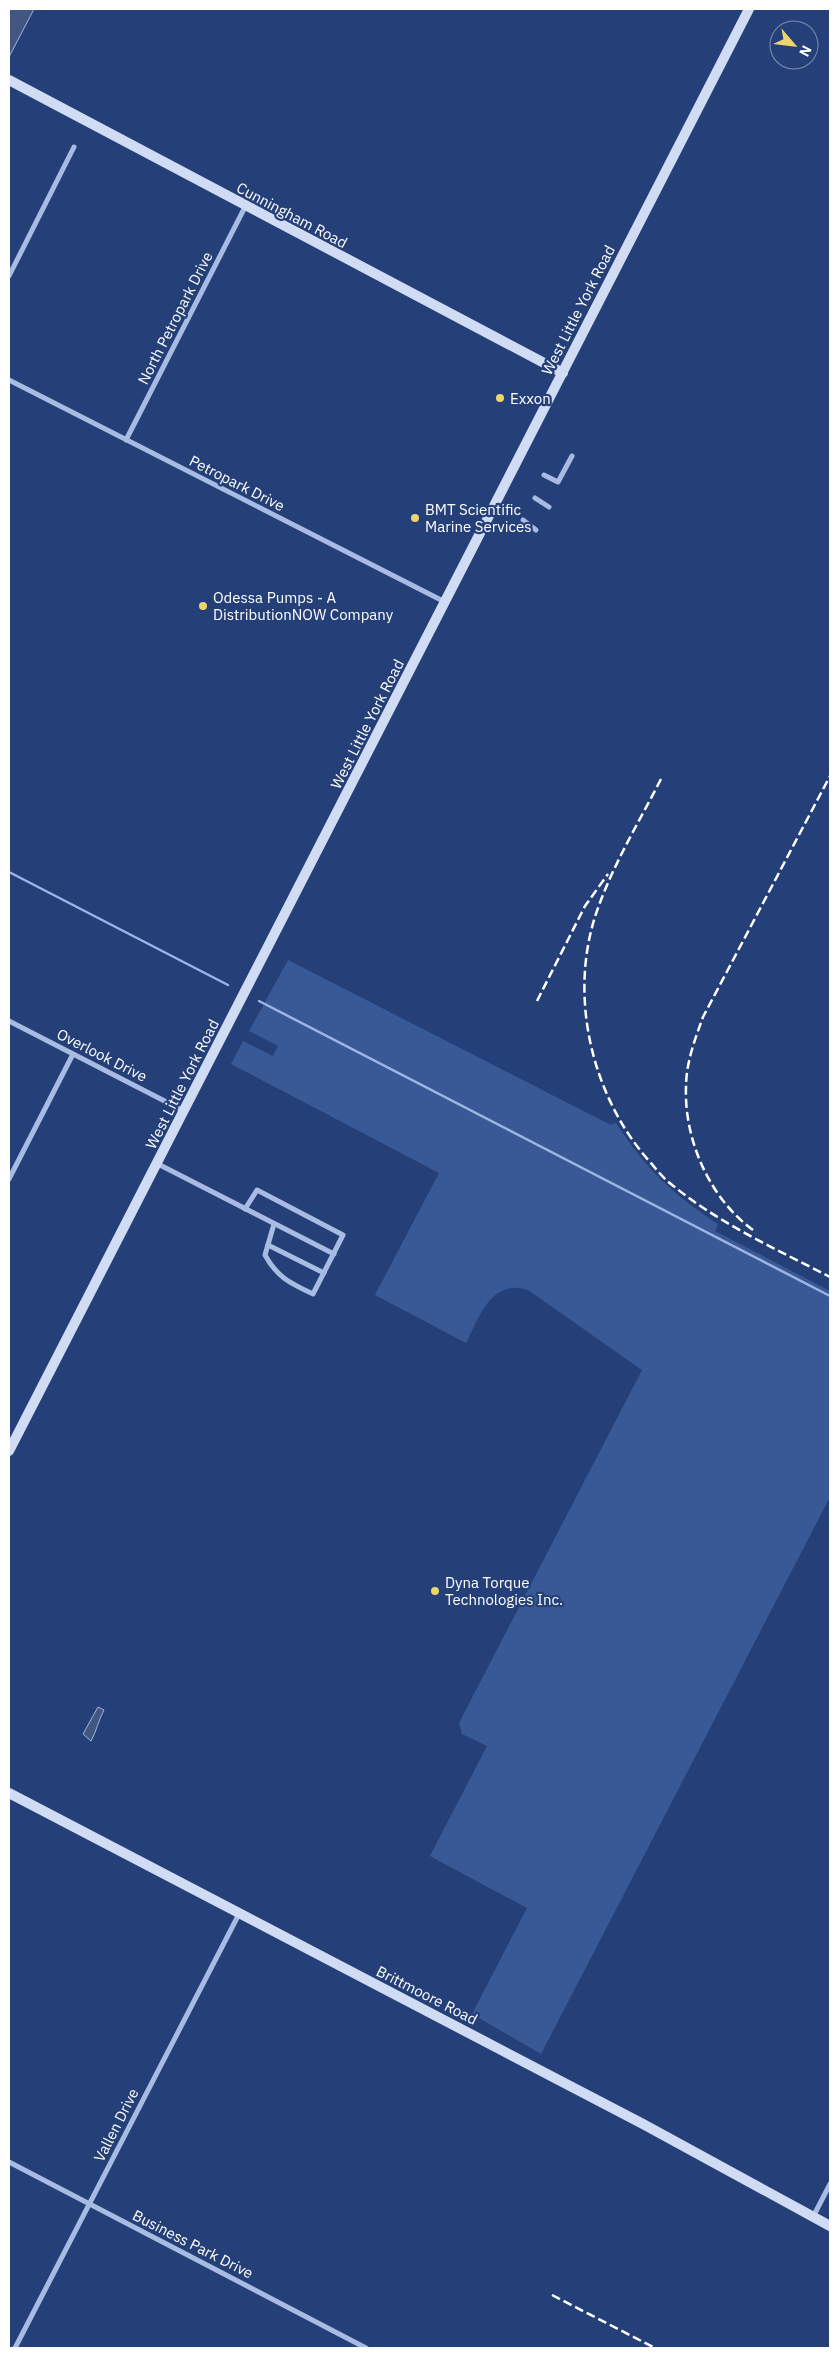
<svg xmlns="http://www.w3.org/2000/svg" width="839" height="2357" font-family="'IBM Plex Sans',sans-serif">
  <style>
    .green { fill: #395996 }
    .water { fill: #42567f; stroke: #9cb5e4 }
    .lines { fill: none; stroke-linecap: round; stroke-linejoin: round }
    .stream { stroke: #9cb5e4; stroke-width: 2.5 }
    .street { stroke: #a8bce3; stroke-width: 5 }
    .secondary { stroke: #d0dcf3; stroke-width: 10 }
    .rail { stroke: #fff; stroke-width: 2.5; stroke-dasharray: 9 4; stroke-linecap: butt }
    .poi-dot { fill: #ecd56d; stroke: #254078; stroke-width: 2 }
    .labels { text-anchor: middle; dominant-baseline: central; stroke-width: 4.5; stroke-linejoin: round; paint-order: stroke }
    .street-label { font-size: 15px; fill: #fff; stroke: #254078 }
    .poi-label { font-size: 15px; fill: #fff; stroke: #254078; text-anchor: start }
  </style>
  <rect width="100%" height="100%" fill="#254078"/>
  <!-- green -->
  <path class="green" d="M288,960L611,1125L616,1123C646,1169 672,1194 718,1224L715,1231L830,1291V1497L541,2054L472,2014L527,1908L430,1856L487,1746L462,1734L459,1723L642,1370L528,1290C523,1289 517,1287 512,1288C487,1290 476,1324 466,1343L375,1295L439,1173L231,1064L243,1041L273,1056L278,1046L249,1031Z"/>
  <!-- water -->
  <g class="water">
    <path d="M9,9H34L9,57Z"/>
    <path d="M98,1707L104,1710C98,1721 97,1730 91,1741L83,1734Z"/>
  </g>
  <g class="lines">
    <!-- stream -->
    <g class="stream">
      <path d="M9,872L228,985"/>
      <path d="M259,1001L830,1296"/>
    </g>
    <!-- street -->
    <g class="street">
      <path d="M9,276L74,147"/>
      <path d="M9,380L445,602"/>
      <path d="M126,440L245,207"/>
      <path d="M544,475L558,482L572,456"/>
      <path d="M535,498L549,507"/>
      <path d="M523,520L536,530"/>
      <path d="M9,1021L184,1111"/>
      <path d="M158,1164L334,1254"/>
      <path d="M9,1179L73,1054"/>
      <path d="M245,1209L257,1190L343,1235L313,1294C290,1283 277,1277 265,1255L274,1224"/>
      <path d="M268,1245L324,1273"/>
      <path d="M9,2162L366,2348"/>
      <path d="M813,2217L830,2184"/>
      <path d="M15,2348L239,1914"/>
    </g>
    <!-- secondary -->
    <g class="secondary">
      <path d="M9,80L563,373"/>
      <path d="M9,1451L749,9"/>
      <path d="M9,1793L643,2124L830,2226"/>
    </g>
    <!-- rail -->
    <g class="rail">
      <path d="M661,779C639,822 614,863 598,908C567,993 591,1096 650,1162C657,1170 663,1178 671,1184C718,1223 776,1249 830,1277"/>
      <path d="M537,1001L585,906L608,874"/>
      <path d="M753,1230C710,1199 684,1140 686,1087C686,1063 695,1039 703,1017L830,776"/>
      <path d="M552,2295L655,2348"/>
    </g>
  </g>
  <!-- markers -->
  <g class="poi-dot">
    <circle cx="500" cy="398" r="5"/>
    <circle cx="415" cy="518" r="5"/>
    <circle cx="203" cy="606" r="5"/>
    <circle cx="435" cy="1591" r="5"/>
  </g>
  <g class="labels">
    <!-- street labels -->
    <g class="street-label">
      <text transform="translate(292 215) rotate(28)">Cunningham Road</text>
      <text transform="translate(578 310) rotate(-63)">West Little York Road</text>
      <text transform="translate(175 318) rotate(-63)">North Petropark Drive</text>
      <text transform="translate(237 483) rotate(27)">Petropark Drive</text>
      <text transform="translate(367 724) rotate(-63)">West Little York Road</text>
      <text transform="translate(102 1055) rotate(27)">Overlook Drive</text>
      <text transform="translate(182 1084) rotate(-63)">West Little York Road</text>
      <text transform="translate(427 1995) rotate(27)">Brittmoore Road</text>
      <text transform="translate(116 2125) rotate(-63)">Vallen Drive</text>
      <text transform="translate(193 2244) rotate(27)">Business Park Drive</text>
    </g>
    <!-- poi labels -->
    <g class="poi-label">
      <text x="510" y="398">Exxon</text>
      <text x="425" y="509">BMT Scientific<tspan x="425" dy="17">Marine Services</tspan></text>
      <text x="213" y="597">Odessa Pumps - A<tspan x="213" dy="17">DistributionNOW Company</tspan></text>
      <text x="445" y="1582">Dyna Torque<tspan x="445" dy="17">Technologies Inc.</tspan></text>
    </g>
  </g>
  <!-- border -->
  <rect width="839" height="2357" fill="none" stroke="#ffffff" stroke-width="20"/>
  <!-- north arrow -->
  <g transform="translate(794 45) rotate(118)"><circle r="24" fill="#254078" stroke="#7c8cae"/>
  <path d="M0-4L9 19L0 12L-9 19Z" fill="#ecd56d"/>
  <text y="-8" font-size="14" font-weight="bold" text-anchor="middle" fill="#ffffff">N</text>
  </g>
</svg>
